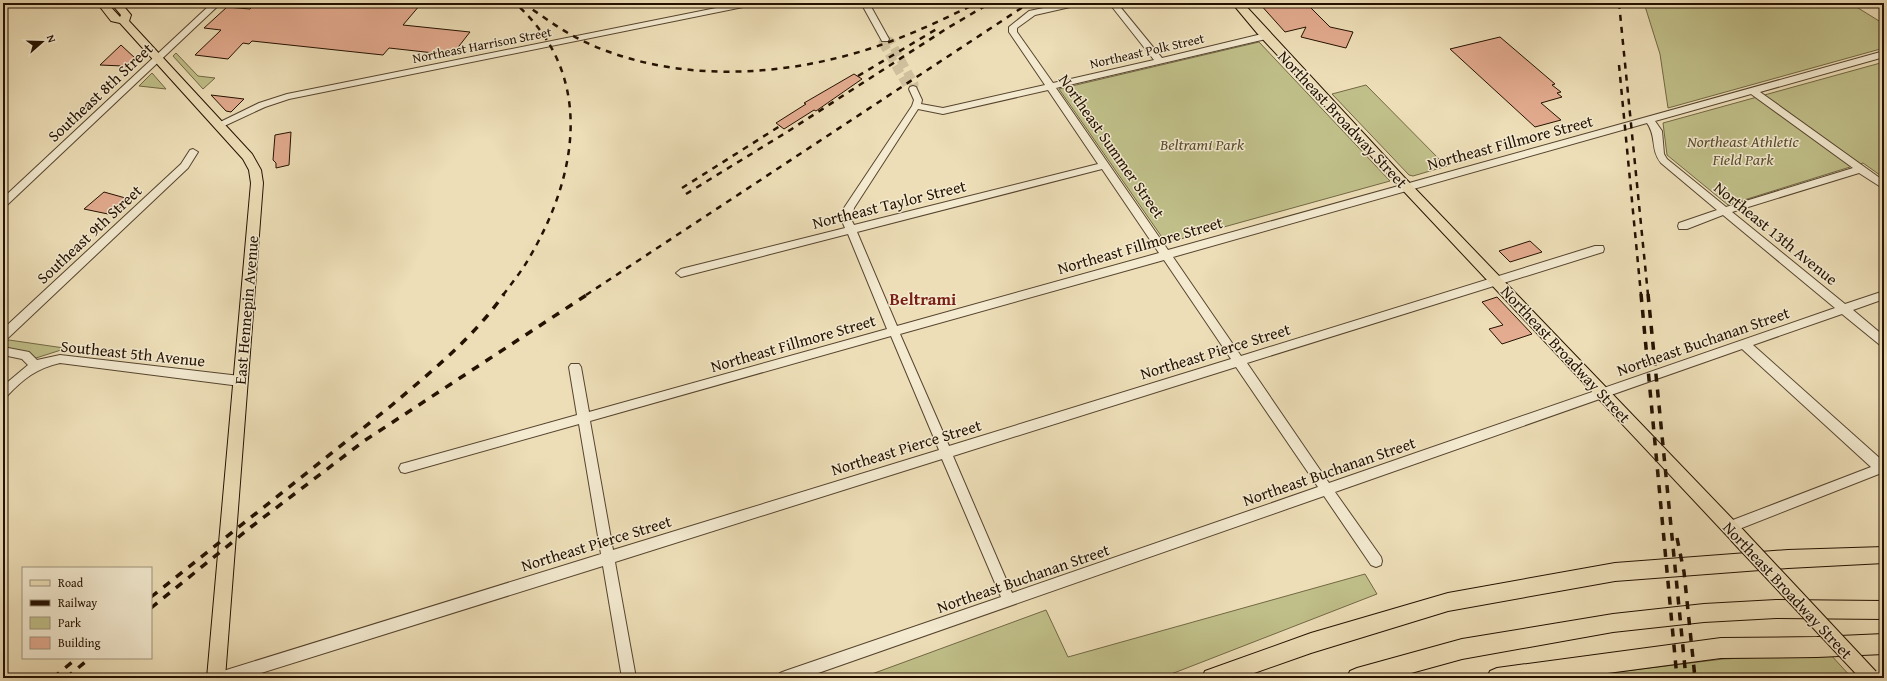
<svg xmlns="http://www.w3.org/2000/svg" width="1887" height="681" font-family="'Gentium Book Plus',serif">
  <style>
    .green { fill: #c0bf89; stroke: #726844 }
    .building { fill: #e3ab8f; stroke: #241100 }
    .lines { fill: none; stroke-linecap: round; stroke-linejoin: round }
    .minor-tunnel { stroke: #cfbf9c; stroke-width: 9; stroke-dasharray: 9 4.5; stroke-linecap: butt }
    .minor-casing { stroke: #56442e; stroke-width: 2 }
    .major-casing { stroke: #241100; stroke-width: 2 }
    .highway-casing { stroke: #241100; stroke-width: 2 }
    .minor { fill: #f3ead0; fill-rule: evenodd }
    .major { fill: #eddeb7; fill-rule: evenodd }
    .highway { fill: #eddeb7; fill-rule: evenodd }
    .rail-far1 { stroke: #241100; stroke-width: 2.5; stroke-dasharray: 6 6; stroke-linecap: butt }
    .rail { stroke: #241100; stroke-width: 3.5; stroke-dasharray: 8 8; stroke-linecap: butt }
    .major-bridge-casing { stroke: #241100; stroke-width: 18; stroke-linecap: butt }
    .major-bridge { stroke: #eddeb7; stroke-width: 16 }
    .labels { text-anchor: middle; dominant-baseline: central; stroke-width: 3; stroke-linejoin: round; paint-order: stroke }
    .far-street-label { font-size: 13px; fill: #241100; stroke: #f3ead0 }
    .street-label { font-size: 16px; fill: #241100; stroke: #f3ead0 }
    .park-label { font-size: 16px; font-style: italic; fill: #5b4e30; stroke: #f3ead0 }
    .neighbourhood-label { font-size: 17px; font-weight: bold; fill: #7a1f14; stroke: #f3ead0 }
  </style>
  <rect width="100%" height="100%" fill="#eddeb7"/>
  <filter id="stains"><feTurbulence type="fractalNoise" baseFrequency=".005" numOctaves="4"/><feColorMatrix values="0 0 0 0 .2 0 0 0 0 .09 0 0 0 0 .02 0 0 0 .5 -.17"/></filter>
  <radialGradient id="worn" r=".72"><stop offset=".6" stop-color="#630" stop-opacity="0"/><stop offset="1" stop-color="#630" stop-opacity=".3"/></radialGradient>
  <!-- green -->
  <g class="green">
    <path d="M1644,3H1850L1884,24V48L1668,108L1660,54Z"/>
    <path d="M1259,42L1390,181L1166,243L1059,89Z"/>
    <path d="M176,53L198,76L215,78L203,89L173,56Z"/>
    <path d="M1884,62V178L1863,163L1728,205L1667,155L1663,123Z"/>
    <path d="M152,73L166,89L139,86Z"/>
    <path d="M1366,85L1443,163L1447,166L1413,176L1409,175L1332,94Z"/>
    <path d="M9,340L64,348L61,350L36,358L6,348L3,346L5,342Z"/>
    <path d="M1365,574L1377,594L1161,678H861L1046,610L1068,657Z"/>
    <path d="M1830,654L1852,678H1568L1723,659Z"/>
  </g>
  <!-- building -->
  <g class="building">
    <path d="M256,3H404L420,5L403,25L470,32L452,55L389,48L383,55L252,41L249,44L243,43L228,59L195,55L221,30L204,28L227,7L250,9Z"/>
    <path d="M1259,3H1306L1330,27L1353,32L1346,48L1301,37L1306,27L1285,32Z"/>
    <path d="M1500,37L1555,84L1552,85L1561,92L1557,93L1562,97L1541,103L1561,120L1535,127L1450,49Z"/>
    <path d="M121,45L136,59L123,66L100,65Z"/>
    <path d="M854,74L862,79L816,111L814,110L784,129L776,123L806,104L804,103Z"/>
    <path d="M211,95L244,99L231,112L226,111Z"/>
    <path d="M291,132L289,165L276,168V163L273,160L275,135Z"/>
    <path d="M104,192L129,199L119,209H114L108,214L84,209Z"/>
    <path d="M1530,241L1542,252L1510,262L1499,251Z"/>
    <path d="M1497,297L1532,334L1502,344L1489,329L1503,325L1482,302Z"/>
  </g>
  <g class="lines">
    <!-- minor-tunnel -->
    <path class="minor-tunnel" d="M885,39L891,42L914,84L913,89L908,87L883,43Z"/>
    <!-- minor casing -->
    <g class="minor-casing">
      <g id="minor">
        <path d="M212,3H221L6,206L3,207V198Z"/>
        <path d="M741,3H757L753,5L289,99L265,107L222,127L219,128L214,125L259,103L287,94Z"/>
        <path d="M861,3H869L889,39L888,41H882Z"/>
        <path d="M1068,3H1083L1079,5L1035,15L1017,28V32L1053,83L1154,60L1109,3H1117L1162,58L1266,33L1270,36L1266,39L1056,88L1168,250L1884,51V57L1760,92L1884,181V189L1859,173L1732,212L1845,304L1884,291V299L1853,310L1884,336V346L1880,345L1842,314L1753,345L1884,462V472L1729,533L1725,531L1723,527L1725,523L1871,467L1742,349L1335,492L1381,557L1382,561L1381,565L1376,567L1371,565L1324,496L804,678H778L780,673L785,671L1001,597L942,459L615,562L636,678H622L603,566L245,678H216L218,673L223,671L601,554L579,424L405,473L401,472L399,468L401,464L405,463L577,415L569,367L571,364H579L581,367L589,412L887,329L848,234L681,277L676,273L681,269L845,228L842,221L844,208L912,106L914,100L909,89L910,87L913,86L916,87L922,100L921,104L943,108L1045,85L1009,32V27L1029,11ZM1048,90L1098,164L854,225L852,221L854,208L918,109L943,114ZM1751,94L1853,168L1726,207L1667,159L1664,154L1662,131L1655,121ZM1647,123C1657,137 1650,149 1661,163L1717,210L1679,223L1678,226L1679,229H1687L1723,215L1835,308L1329,483L1247,363L1603,252L1604,249L1603,246H1595L1241,356L1173,257ZM1102,169L1159,253L897,326L857,232ZM1164,260L1231,359L949,446L900,334ZM891,336L939,450L613,550L590,421ZM1236,367L1318,487L1012,593L953,456Z"/>
        <path d="M193,149L198,152L188,168L7,339L3,340V329L181,164L190,150Z"/>
        <path d="M3,347L29,352L37,360L60,355L240,376L244,378L246,381L244,384L240,386L60,363C37,368 23,379 7,396L3,398V386L28,365L22,359L3,355Z"/>
      </g>
    </g>
    <!-- major casing -->
    <g class="major-casing">
      <g id="major">
        <path d="M97,3H107L120,17L121,15L111,3H121L131,15L129,21L252,154L261,170L263,183L225,678H207L251,183L249,170L243,159L120,23L111,21Z"/>
        <path d="M1232,3H1243L1404,177L1743,530L1745,535L1743,540L1737,542L1731,540L1396,183L1257,33Z"/>
      </g>
    </g>
    <!-- highway casing -->
    <g class="highway-casing">
      <g id="highway">
        <path d="M1884,547V563L1788,568L1615,581L1448,611L1311,653L1240,678H1202L1205,671L1311,633L1448,593L1615,563L1788,550Z"/>
        <path d="M1776,600L1884,601V619L1776,618L1704,622L1613,632L1462,659L1393,678H1347L1350,671L1357,668L1462,639L1613,614L1704,604Z"/>
        <path d="M1884,634V654L1817,657L1721,658L1570,678H1487L1490,671L1497,668L1721,638L1817,637Z"/>
      </g>
    </g>
    <!-- minor -->
    <use href="#minor" class="minor"/>
    <!-- major -->
    <use href="#major" class="major"/>
    <!-- highway -->
    <use href="#highway" class="highway"/>
    <!-- rail-far1 -->
    <g class="rail-far1">
      <path d="M523,3C541,15 559,29 579,39C673,86 792,78 889,42C919,31 948,17 977,3"/>
      <path d="M1619,3L1648,295"/>
      <path d="M1619,65L1641,295"/>
      <path d="M858,76L940,27"/>
      <path d="M682,188L780,126"/>
      <path d="M686,194L787,132L946,29L990,3"/>
      <path d="M503,295C512,283 521,272 528,260C578,176 596,75 515,3"/>
      <path d="M586,295L1029,3"/>
    </g>
    <!-- rail -->
    <g class="rail">
      <path d="M1641,294L1677,678"/>
      <path d="M1648,294L1686,678"/>
      <path d="M1677,538L1684,572L1695,678"/>
      <path d="M151,597L392,405C432,371 474,337 504,294"/>
      <path d="M151,608L251,527L364,441L588,294"/>
      <path d="M53,678L77,658"/>
      <path d="M66,678L90,658"/>
    </g>
    <!-- major-bridge casing -->
    <g class="major-bridge-casing">
      <path id="major-bridge" d="M1737,535L1870,677"/>
    </g>
    <!-- major-bridge -->
    <use href="#major-bridge" class="major-bridge"/>
  </g>
  <g class="labels">
    <!-- far-street labels -->
    <g class="far-street-label">
      <text transform="translate(482 45) rotate(-11)">Northeast Harrison Street</text>
      <text transform="translate(1147 51) rotate(-13)">Northeast Polk Street</text>
    </g>
    <!-- street labels -->
    <g class="street-label">
      <text transform="translate(100 92) rotate(-43)">Southeast 8th Street</text>
      <text transform="translate(1343 119) rotate(47)">Northeast Broadway Street</text>
      <text transform="translate(1510 142) rotate(-15)">Northeast Fillmore Street</text>
      <text transform="translate(1112 146) rotate(55)">Northeast Summer Street</text>
      <text transform="translate(889 204) rotate(-14)">Northeast Taylor Street</text>
      <text transform="translate(1776 233) rotate(39)">Northeast 13th Avenue</text>
      <text transform="translate(89 234) rotate(-43)">Southeast 9th Street</text>
      <text transform="translate(1140 245) rotate(-16)">Northeast Fillmore Street</text>
      <text transform="translate(246 310) rotate(-85)">East Hennepin Avenue</text>
      <text transform="translate(1703 341) rotate(-19)">Northeast Buchanan Street</text>
      <text transform="translate(793 343) rotate(-16)">Northeast Fillmore Street</text>
      <text transform="translate(1215 351) rotate(-17)">Northeast Pierce Street</text>
      <text transform="translate(133 353) rotate(6)">Southeast 5th Avenue</text>
      <text transform="translate(1566 354) rotate(47)">Northeast Broadway Street</text>
      <text transform="translate(906 447) rotate(-17)">Northeast Pierce Street</text>
      <text transform="translate(1329 471) rotate(-19)">Northeast Buchanan Street</text>
      <text transform="translate(596 543) rotate(-17)">Northeast Pierce Street</text>
      <text transform="translate(1023 578) rotate(-19)">Northeast Buchanan Street</text>
      <text transform="translate(1788 590) rotate(47)">Northeast Broadway Street</text>
    </g>
    <!-- park labels -->
    <g class="park-label">
      <text x="1743" y="141">Northeast Athletic<tspan x="1743" dy="18">Field Park</tspan></text>
      <text x="1202" y="144">Beltrami Park</text>
    </g>
    <!-- neighbourhood labels -->
    <g class="neighbourhood-label">
      <text x="923" y="298">Beltrami</text>
    </g>
  </g>
  <!-- margin -->
  <rect width="1887" height="681" fill="none" stroke="#eddeb7" stroke-width="16"/>
  <rect x="4" y="4" width="1879" height="673" fill="none" stroke="#241100" stroke-width="2"/>
  <rect x="8" y="8" width="1871" height="665" fill="none" stroke="#241100"/>
  <!-- legend -->
  <rect x="22" y="567" width="130" height="92" fill="#f3ead0" stroke="#a0937d"/>
  <rect x="30" y="580" width="20" height="6" fill="#eddeb7" stroke="#a0937d"/>
  <text x="58" y="587" font-size="12" fill="#241100">Road</text>
  <rect x="30" y="600" width="20" height="6" fill="#241100" stroke="#a0937d"/>
  <text x="58" y="607" font-size="12" fill="#241100">Railway</text>
  <rect x="30" y="617" width="20" height="12" fill="#c0bf89" stroke="#a0937d"/>
  <text x="58" y="627" font-size="12" fill="#241100">Park</text>
  <rect x="30" y="637" width="20" height="12" fill="#e3ab8f" stroke="#a0937d"/>
  <text x="58" y="647" font-size="12" fill="#241100">Building</text>
  <!-- north arrow -->
  <g transform="translate(42 42) rotate(70)" stroke="#f3ead0" stroke-width="3" paint-order="stroke">
  <path d="M0-3L7 15L0 10L-7 15Z" fill="#241100"/>
  <text y="-6" font-size="11" font-weight="bold" text-anchor="middle" fill="#241100">N</text>
  </g>
  <rect width="100%" height="100%" filter="url(#stains)"/>
  <rect width="100%" height="100%" fill="url(#worn)"/>
</svg>
